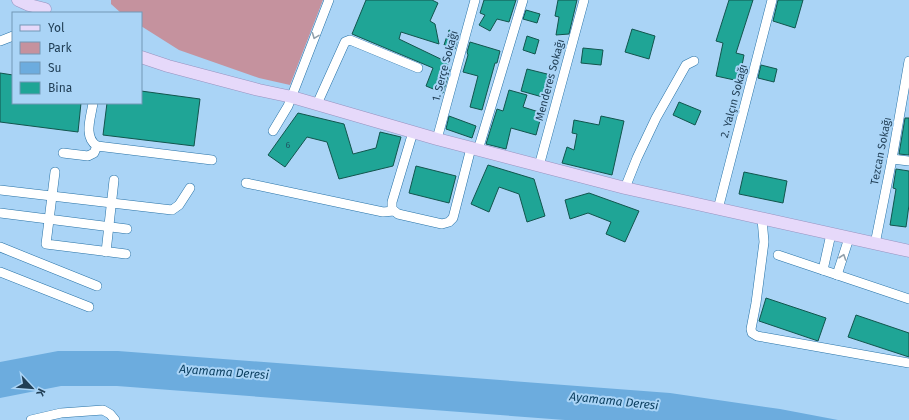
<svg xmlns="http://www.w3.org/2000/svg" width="909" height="420" font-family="'Fira Sans',sans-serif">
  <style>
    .green { fill: #c5929e }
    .water { fill: #6cacde }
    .building { fill: #1fa596; stroke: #12554d }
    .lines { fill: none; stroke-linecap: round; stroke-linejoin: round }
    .minor-casing { stroke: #2772a7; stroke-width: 10 }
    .major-casing { stroke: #9792bf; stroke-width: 13 }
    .minor { stroke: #fff; stroke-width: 9 }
    .major { stroke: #e6d9fa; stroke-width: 12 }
    .oneway { stroke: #909faa }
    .labels { text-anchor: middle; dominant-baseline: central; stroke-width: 4; stroke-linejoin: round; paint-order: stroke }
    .number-label { font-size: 9px; fill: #205866 }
    .street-label { font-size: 11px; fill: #213f56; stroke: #aad4f6 }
    .water-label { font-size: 12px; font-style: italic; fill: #093d5e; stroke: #aad4f6 }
  </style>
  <rect width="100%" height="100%" fill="#aad4f6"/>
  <!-- green -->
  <path class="green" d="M111,0H323L290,85L259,78L179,50L141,26V13H121L111,4Z"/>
  <!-- water -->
  <path class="water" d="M58,351H118L670,393L780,409L838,420H565L117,386H61L0,398V362Z"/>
  <!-- building -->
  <g class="building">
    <path d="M366,0H432L438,3L430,21L435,24L439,44L401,32L399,39L449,63L447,68L450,69L443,93L426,86L433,68L352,34Z"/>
    <path d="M484,0H516L509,22L497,19L490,31L479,25L485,15L480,13Z"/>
    <path d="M558,0H577L569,34L556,35L559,17L555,16Z"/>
    <path d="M729,0H753L736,53L744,55L739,81L716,76L723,43L716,41Z"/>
    <path d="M778,0H803L795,28L773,21Z"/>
    <path d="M526,10L540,14L537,23L523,19Z"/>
    <path d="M632,29L655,36L649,59L625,52Z"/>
    <path d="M449,30L459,34L455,49L444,45Z"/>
    <path d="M527,36L539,40L535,54L523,50Z"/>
    <path d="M470,42L500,51L497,63H495L482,110L470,107L478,76L463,72L468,55L467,52Z"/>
    <path d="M583,48L603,50L601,65L581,63Z"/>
    <path d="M761,65L777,69L774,82L758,78Z"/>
    <path d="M527,69L551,75L546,98L521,91Z"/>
    <path d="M0,73L13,75V103H81L78,132L0,122Z"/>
    <path d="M509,90L527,95L523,107L542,113L536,135L511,128L506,149L486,144L497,109L503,111Z"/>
    <path d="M141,91L200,99L194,146L103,135L107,103H141Z"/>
    <path d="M679,102L701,111L695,125L673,115Z"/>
    <path d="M298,113L344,124L353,154L376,148L380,132L401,137L393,166L339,179L327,142L307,137L285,167L268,155Z"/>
    <path d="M449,116L476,126L472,138L446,129Z"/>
    <path d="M601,116L624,121L612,175L562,163L567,147L574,150L577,134L572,133L574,120L599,125Z"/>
    <path d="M905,118H909V155L899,154Z"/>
    <path d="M488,165L534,179L545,216L527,222L519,194L499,187L489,212L471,204Z"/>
    <path d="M416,166L456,176L449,203L409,193Z"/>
    <path d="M896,169L909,171V205L906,227L890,225L896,189L893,188Z"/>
    <path d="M744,172L787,181L783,203L739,194Z"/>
    <path d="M589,193L639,211L625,242L606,234L611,222L588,213L570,219L565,200Z"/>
    <path d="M766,298L826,318L818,341L759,321Z"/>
    <path d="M856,315L909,333V357L848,337Z"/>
  </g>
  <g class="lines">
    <!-- minor casing -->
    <g class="minor-casing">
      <g id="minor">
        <path d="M0,41L13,36"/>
        <path d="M93,103C91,117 83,137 97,146L212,160"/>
        <path d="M317,104L345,42L350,40L418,68"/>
        <path d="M273,131L288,106L329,0"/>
        <path d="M413,132L392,202V209L398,214L442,224L449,222L453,218L471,148"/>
        <path d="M437,139L475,0"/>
        <path d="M478,150L523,0"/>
        <path d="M63,153L88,156L94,153L97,146"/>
        <path d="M892,159L909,161"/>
        <path d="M539,166L584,0"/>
        <path d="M55,172L46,244L126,254"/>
        <path d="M246,183L383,212L394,211"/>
        <path d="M625,188L637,158L656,118L686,65L694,61"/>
        <path d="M0,190L172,210L179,205L190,188"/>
        <path d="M718,209L772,0"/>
        <path d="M0,213L127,229"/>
        <path d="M762,219L764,242L756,303L751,329L752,333L757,336L909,363"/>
        <path d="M875,244L892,159L909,61"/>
        <path d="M0,247L97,286"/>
        <path d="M106,252L114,180"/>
        <path d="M778,255L909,299"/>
        <path d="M823,270L831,234"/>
        <path d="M0,272L89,307"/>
        <path d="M837,275L849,238"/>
        <path d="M31,420L61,413L103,410L110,414L115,420"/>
      </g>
    </g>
    <!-- major casing -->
    <g class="major-casing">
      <g id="major">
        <path d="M18,0L29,5L45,9"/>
        <path d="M141,57L168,66L259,90L292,97L437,139L625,188L909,251"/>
      </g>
    </g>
    <!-- minor -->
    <use href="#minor" class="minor"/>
    <!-- major -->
    <use href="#major" class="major"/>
  </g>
  <!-- one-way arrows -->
  <defs><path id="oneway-chevron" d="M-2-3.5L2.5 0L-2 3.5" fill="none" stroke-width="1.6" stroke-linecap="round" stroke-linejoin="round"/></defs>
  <g class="oneway">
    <use href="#oneway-chevron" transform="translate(315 36) rotate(111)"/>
    <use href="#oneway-chevron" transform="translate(843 257) rotate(-71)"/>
  </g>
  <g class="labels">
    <!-- number labels -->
    <g class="number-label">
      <text x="288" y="145">6</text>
    </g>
    <!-- street labels -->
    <g class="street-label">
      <text transform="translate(445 66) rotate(-75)">1. Serçe Sokağı</text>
      <text transform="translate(550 80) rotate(-75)">Menderes Sokağı</text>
      <text transform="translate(734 101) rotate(-75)">2. Yalçın Sokağı</text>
      <text transform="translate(881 151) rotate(-79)">Tezcan Sokağı</text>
    </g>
    <!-- water labels -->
    <g class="water-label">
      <text transform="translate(224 372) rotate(4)">Ayamama Deresi</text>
      <text transform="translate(614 401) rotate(6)">Ayamama Deresi</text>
    </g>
  </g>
  <!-- legend -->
  <rect x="12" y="12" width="130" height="92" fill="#aad4f6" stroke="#7398b6"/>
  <rect x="20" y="25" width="20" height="6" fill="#e6d9fa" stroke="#7398b6"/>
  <text x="48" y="32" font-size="12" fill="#213f56">Yol</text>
  <rect x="20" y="42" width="20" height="12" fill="#c5929e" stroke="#7398b6"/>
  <text x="48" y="52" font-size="12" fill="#213f56">Park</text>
  <rect x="20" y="62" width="20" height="12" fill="#6cacde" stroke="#7398b6"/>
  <text x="48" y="72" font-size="12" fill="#213f56">Su</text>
  <rect x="20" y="82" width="20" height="12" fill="#1fa596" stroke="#7398b6"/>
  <text x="48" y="92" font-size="12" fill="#213f56">Bina</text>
  <!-- north arrow -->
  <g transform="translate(32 388) rotate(116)" stroke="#aad4f6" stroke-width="3" paint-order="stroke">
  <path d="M0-3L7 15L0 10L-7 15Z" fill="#213f56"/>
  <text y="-6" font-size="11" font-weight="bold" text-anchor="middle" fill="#213f56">K</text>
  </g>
</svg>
